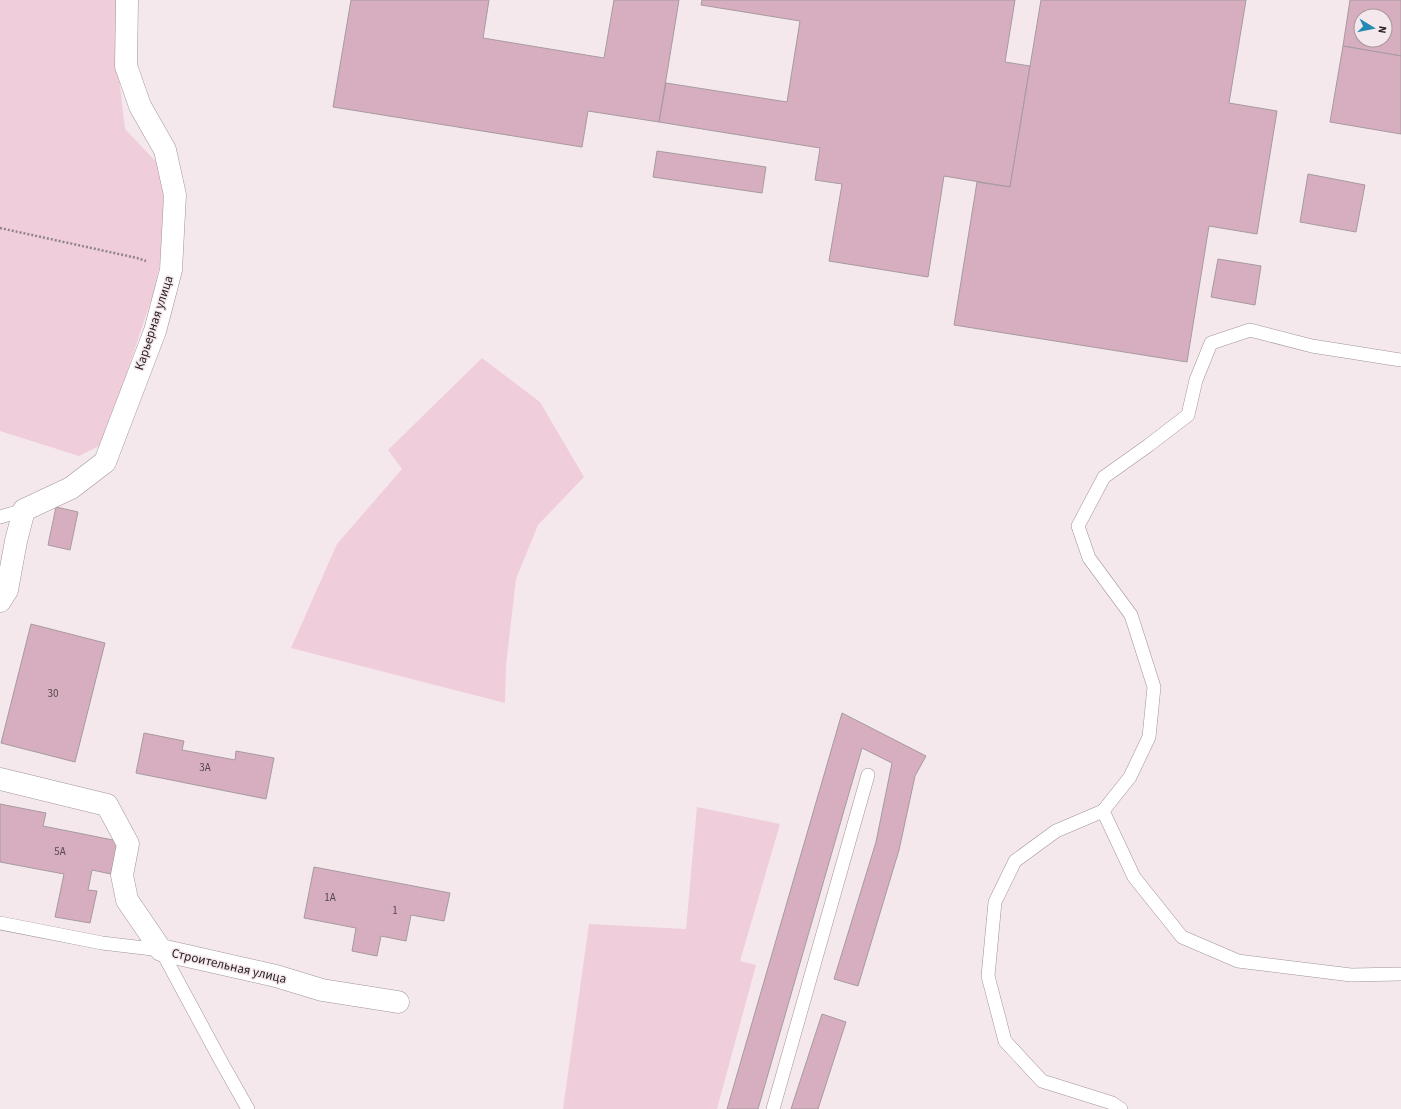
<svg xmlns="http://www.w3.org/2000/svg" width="1401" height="1109" font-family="'Source Sans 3',sans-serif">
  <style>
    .green { fill: #f0cdda }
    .building { fill: #d7aebf; stroke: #a69a9f; fill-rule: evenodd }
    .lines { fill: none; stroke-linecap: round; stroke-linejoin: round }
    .service-casing { stroke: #a09499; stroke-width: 14 }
    .minor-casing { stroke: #a09499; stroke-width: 23 }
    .path { stroke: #8e8589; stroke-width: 2.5; stroke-dasharray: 2 2; stroke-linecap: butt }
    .service { stroke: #fff; stroke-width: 13 }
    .minor { stroke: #fff; stroke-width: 22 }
    .labels { text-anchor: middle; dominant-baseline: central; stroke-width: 3; stroke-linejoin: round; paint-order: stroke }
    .number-label { font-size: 11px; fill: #54464c }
    .street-label { font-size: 13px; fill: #282325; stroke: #f5e8ed }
  </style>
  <rect width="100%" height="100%" fill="#f5e8ed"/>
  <!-- green -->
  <g class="green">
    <path d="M0,0H118L116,51L125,129L161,167L166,237L153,294L103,444L79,456L0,431Z"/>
    <path d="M482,358L540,402L584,477L538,525L516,579L506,665L505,703L291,648L337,544L402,469L388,450Z"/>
    <path d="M697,807L780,824L740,961L756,965L717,1109H563L589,924L686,929Z"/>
  </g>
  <!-- building -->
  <g class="building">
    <path d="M351,0H489L483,38L604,58L614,0H679L659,122L588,111L582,147L333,107Z"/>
    <path d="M702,0H1015L1005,62L1030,66L1010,187L944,176L928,277L829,261L842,184L815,180L820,148L659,122L666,83L787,102L800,21L701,5Z"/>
    <path d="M1041,0H1246L1229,103L1277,111L1257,234L1209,226L1187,362L954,325L977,182L1010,187Z"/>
    <path d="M1350,0H1401V56L1343,46ZM1361,16H1385V40H1361Z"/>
    <path d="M1343,46L1401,56V134L1330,122Z"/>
    <path d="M657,151L766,167L762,193L653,177Z"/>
    <path d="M1308,174L1365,185L1356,232L1300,222Z"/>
    <path d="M1218,259L1261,266L1255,305L1211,297Z"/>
    <path d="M56,507L78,512L70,550L48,545Z"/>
    <path d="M31,624L105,643L75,762L1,743Z"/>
    <path d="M842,713L926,756L915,776L899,850L858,986L834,979L876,842L892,763L862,748L758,1109H727Z"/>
    <path d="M144,733L184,741L182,750L235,760L236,751L274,758L266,799L136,773Z"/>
    <path d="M0,804L46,813L43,826L118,841L111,874L92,870L88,890L97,891L90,923L55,917L64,874L0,862Z"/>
    <path d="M314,867L450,893L444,921L411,915L406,941L381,936L377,956L352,951L356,928L304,918Z"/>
    <path d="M822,1014L846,1022L818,1109H791Z"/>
  </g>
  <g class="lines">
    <!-- service casing -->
    <g class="service-casing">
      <g id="service">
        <path d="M1401,360L1312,346L1250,330L1211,343L1196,380L1188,415L1149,445L1104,477L1078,526L1089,558L1131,615L1154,687L1149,737L1130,777L1103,811L1134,877L1182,937L1238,961L1351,975L1401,974"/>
        <path d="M0,517L24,510"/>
        <path d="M1103,811L1056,831L1015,861L995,902L988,976L1005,1041L1042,1081L1112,1103L1121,1109"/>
        <path d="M0,923L102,943L161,950L222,1063L248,1109"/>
        <path d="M773,1109L868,775"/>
      </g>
    </g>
    <!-- minor casing -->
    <g class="minor-casing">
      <g id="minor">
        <path d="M0,601L7,590L16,541L24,510L71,488L105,462L155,331L171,270L175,195L165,150L140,106L126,66L127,0"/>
        <path d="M0,779L107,805L128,844L122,875L127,900L161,950L276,976L322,990L398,1002"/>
      </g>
    </g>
    <!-- path -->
    <path class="path" d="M0,228L137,258L146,261"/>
    <!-- service -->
    <use href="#service" class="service"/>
    <!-- minor -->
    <use href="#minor" class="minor"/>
  </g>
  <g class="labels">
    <!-- number labels -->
    <g class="number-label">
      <text x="53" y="693">30</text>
      <text x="205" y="767">3А</text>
      <text x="60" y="851">5А</text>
      <text x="330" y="897">1А</text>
      <text x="395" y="910">1</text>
    </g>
    <!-- street labels -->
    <g class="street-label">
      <text transform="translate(154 323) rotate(-72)">Карьерная улица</text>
      <text transform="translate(229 966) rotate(13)">Строительная улица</text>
    </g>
  </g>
  <!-- north arrow -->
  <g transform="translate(1373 28) rotate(100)"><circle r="19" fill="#f5e8ed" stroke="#a3999d"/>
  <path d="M0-3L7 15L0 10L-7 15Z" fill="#238bb3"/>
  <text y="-6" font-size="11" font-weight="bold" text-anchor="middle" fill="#282325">N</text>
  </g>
</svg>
